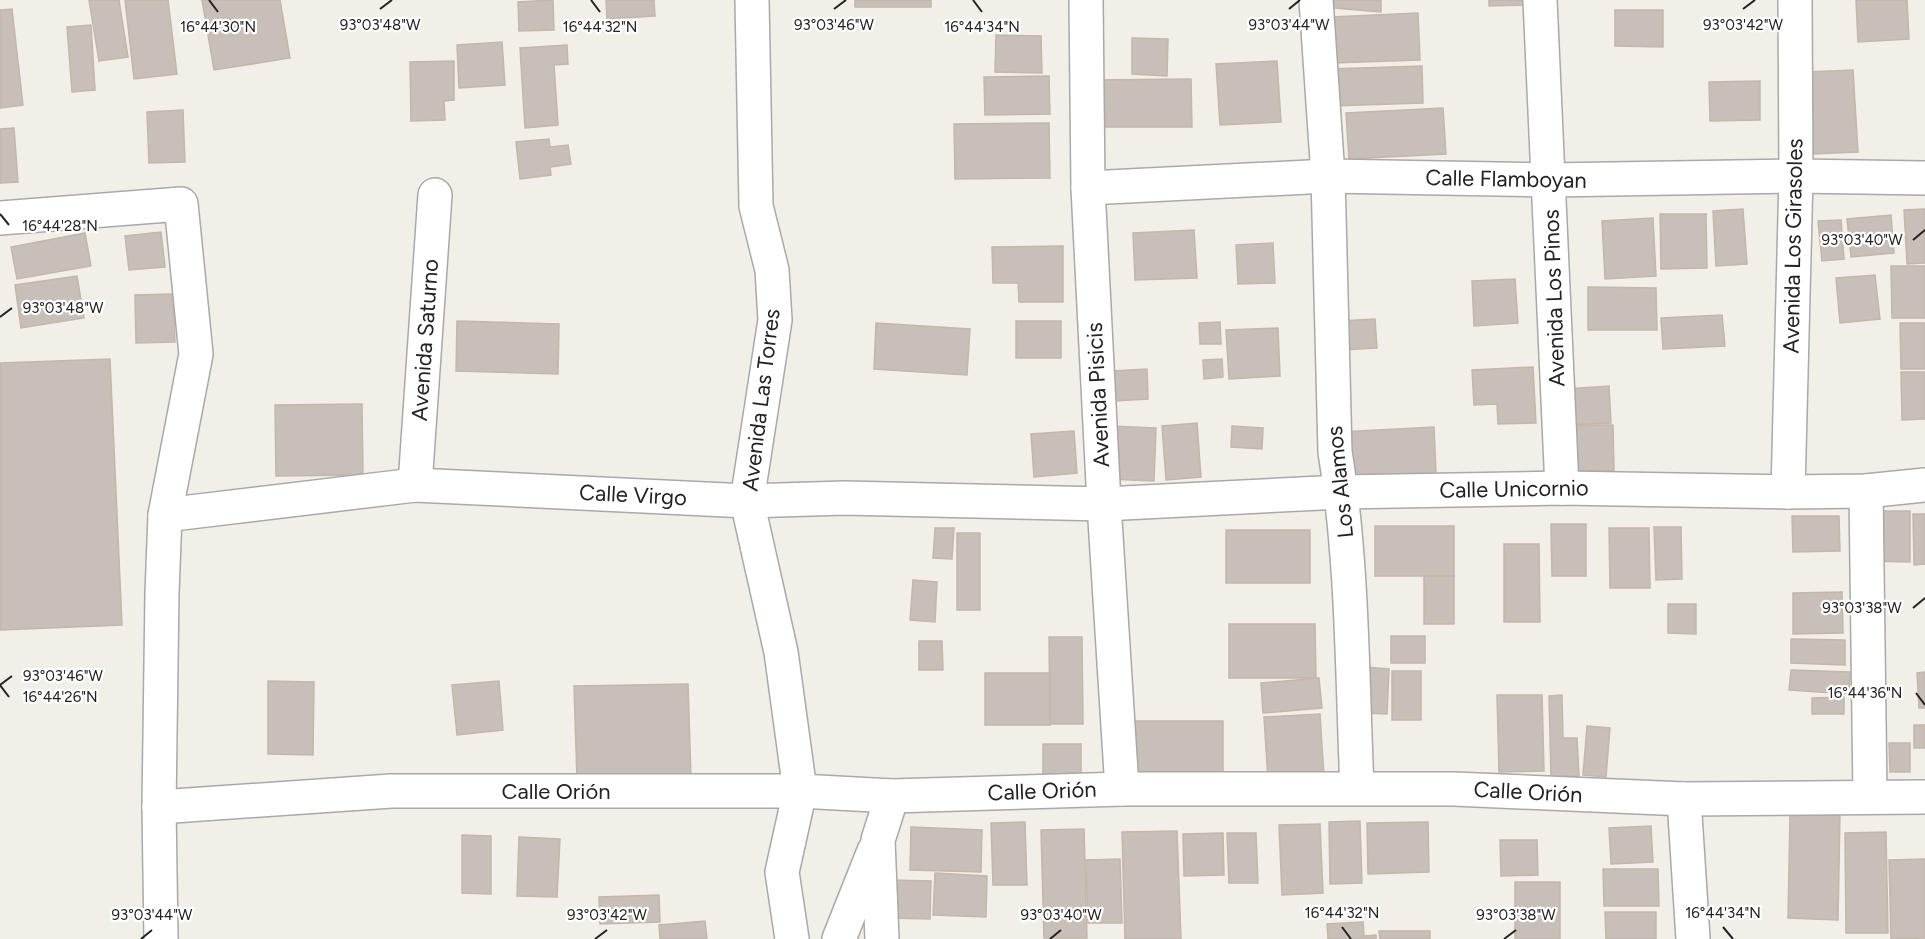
<svg xmlns="http://www.w3.org/2000/svg" width="1925" height="939" font-family="Figtree,sans-serif">
  <style>
    .building { fill: #c7bfb8; stroke: #c4b6aa; stroke-width: 1.5 }
    .lines { fill: none; stroke-linecap: round; stroke-linejoin: round }
    .minor-casing { stroke: #a9a9a9; stroke-width: 36 }
    .minor { stroke: #fff; stroke-width: 33 }
    .ticks { fill: none; stroke: #222; stroke-width: 2 }
    .labels { text-anchor: middle; dominant-baseline: central; stroke-width: 4.5; stroke-linejoin: round; paint-order: stroke }
    .street-label { font-size: 22px; fill: #222; stroke: #fff }
    .ticks-label { font-size: 15px; text-anchor: middle; fill: #222; stroke: #fff; stroke-width: 4.5; stroke-linejoin: round; paint-order: stroke }
  </style>
  <rect width="100%" height="100%" fill="#f2efe9"/>
  <!-- building -->
  <g class="building">
    <path d="M89,0H119L128,57L99,61Z"/>
    <path d="M125,0H168L177,74L134,79Z"/>
    <path d="M202,0H280L290,58L214,70Z"/>
    <path d="M553,0L554,30L519,31L518,2Z"/>
    <path d="M606,0H654L655,16L607,19Z"/>
    <rect x="855" y="0" width="76" height="7"/>
    <path d="M1334,0H1381V12L1334,8Z"/>
    <path d="M1489,0H1524V5L1489,6Z"/>
    <path d="M1856,0H1907L1909,39L1858,42Z"/>
    <path d="M12,9L23,105L0,108V10Z"/>
    <path d="M1615,10H1663V47L1615,46Z"/>
    <path d="M1418,13L1420,60L1333,63L1331,17Z"/>
    <path d="M91,25L95,90L72,92L67,27Z"/>
    <path d="M996,35L1041,36L1042,73L995,72Z"/>
    <path d="M1132,38L1168,39L1167,76L1132,74Z"/>
    <path d="M502,42L505,85L459,88L457,45Z"/>
    <path d="M567,45L568,64L554,65L558,125L525,128L520,48Z"/>
    <path d="M454,61V100L444,101L445,120L411,121L410,62Z"/>
    <path d="M1277,61L1281,122L1220,125L1216,64Z"/>
    <path d="M1422,66L1423,103L1331,106L1329,69Z"/>
    <path d="M1853,70L1858,152L1812,154L1807,72Z"/>
    <path d="M1049,76L1050,114L985,115L984,77Z"/>
    <path d="M1191,79L1192,127H1092L1091,80Z"/>
    <path d="M1760,81V120L1710,121L1709,82Z"/>
    <path d="M1443,108L1446,154L1349,159L1346,113Z"/>
    <path d="M183,110L185,162L149,163L147,112Z"/>
    <path d="M1049,123L1050,178L955,179L954,124Z"/>
    <path d="M14,128L18,182L0,183V129Z"/>
    <path d="M549,139L550,147L568,145L571,164L550,167L551,175L520,179L516,142Z"/>
    <path d="M1743,209L1747,264L1716,266L1713,211Z"/>
    <path d="M1925,209V263L1907,264L1904,210Z"/>
    <path d="M1660,214H1706L1707,268L1661,269Z"/>
    <path d="M1891,215L1894,253L1851,257L1847,219Z"/>
    <path d="M1653,218L1656,276L1605,279L1602,221Z"/>
    <path d="M1841,220L1844,259L1822,261L1818,221Z"/>
    <path d="M1194,230L1197,278L1135,280L1133,233Z"/>
    <path d="M161,232L165,267L129,270L125,236Z"/>
    <path d="M85,233L91,266L17,279L11,247Z"/>
    <path d="M1273,243L1275,283L1238,284L1236,245Z"/>
    <path d="M1063,246V302H1019L1018,283H993L992,247Z"/>
    <path d="M1891,266H1925V318H1892Z"/>
    <path d="M1875,275L1880,319L1840,323L1836,278Z"/>
    <path d="M77,276L84,318L21,328L15,285Z"/>
    <path d="M1515,279L1518,323L1474,326L1472,281Z"/>
    <path d="M1588,287L1656,288L1657,330H1588Z"/>
    <path d="M173,294L175,342L136,343L135,295Z"/>
    <path d="M1722,315L1725,346L1663,349L1661,318Z"/>
    <path d="M1375,319L1377,348L1341,350L1340,321Z"/>
    <path d="M457,321L559,324L558,374L456,371Z"/>
    <rect x="1016" y="321" width="45" height="37"/>
    <path d="M1220,322L1221,344H1200L1199,323Z"/>
    <path d="M876,323L970,329L967,375L874,369Z"/>
    <path d="M1900,323H1925V369H1901Z"/>
    <path d="M1278,328L1280,376L1229,379L1226,330Z"/>
    <path d="M110,359L122,625L0,630V363Z"/>
    <path d="M1222,359L1223,377L1204,379L1203,360Z"/>
    <path d="M1533,367L1536,423L1498,424L1497,404L1474,405L1472,370Z"/>
    <path d="M1147,369L1148,399L1114,401L1112,371Z"/>
    <path d="M1901,372H1925V419L1902,420Z"/>
    <path d="M1609,386L1611,423L1567,425L1565,389Z"/>
    <path d="M362,404L363,475L276,476L275,405Z"/>
    <path d="M1197,423L1201,477L1166,480L1162,426Z"/>
    <path d="M1567,425H1613L1614,471H1567Z"/>
    <path d="M1109,426L1156,428L1154,481L1107,479Z"/>
    <path d="M1232,426L1263,428L1262,449L1231,447Z"/>
    <path d="M1434,427L1436,474L1343,479L1340,432Z"/>
    <path d="M1074,431L1077,473L1034,477L1031,434Z"/>
    <path d="M1869,511H1910V562L1869,561Z"/>
    <path d="M1913,514H1925V564L1914,565Z"/>
    <path d="M1792,516H1839L1840,551L1793,552Z"/>
    <path d="M1551,524H1586V576H1552Z"/>
    <rect x="1375" y="526" width="79" height="50"/>
    <path d="M1654,527H1681L1682,579L1656,580Z"/>
    <path d="M935,528H954L952,559L933,558Z"/>
    <path d="M1609,528H1649L1650,588H1610Z"/>
    <rect x="1226" y="530" width="84" height="53"/>
    <rect x="957" y="533" width="23" height="77"/>
    <path d="M1504,544H1539L1540,622H1504Z"/>
    <rect x="1424" y="576" width="30" height="48"/>
    <path d="M913,580L937,582L935,622L910,620Z"/>
    <path d="M1842,592L1843,633L1793,634V593Z"/>
    <path d="M1668,604H1696V634L1668,633Z"/>
    <path d="M1229,624H1315L1316,678H1229Z"/>
    <rect x="1391" y="636" width="34" height="27"/>
    <path d="M1049,637H1082L1083,724H1050Z"/>
    <path d="M1791,639L1845,640V665L1791,663Z"/>
    <path d="M919,641H942L943,670H919Z"/>
    <path d="M1366,667L1389,669L1387,714L1363,713Z"/>
    <path d="M1791,670L1850,672L1849,694L1789,690Z"/>
    <rect x="1392" y="671" width="29" height="49"/>
    <path d="M1925,672V708H1919L1917,673Z"/>
    <rect x="985" y="673" width="65" height="52"/>
    <path d="M1319,678L1322,708L1263,713L1261,683Z"/>
    <path d="M268,681L314,682L313,755L268,754Z"/>
    <path d="M499,681L503,730L457,735L452,685Z"/>
    <path d="M688,684L691,778L577,780L574,686Z"/>
    <path d="M1497,695H1542L1544,771L1499,772Z"/>
    <path d="M1562,695L1563,738H1577L1579,776L1551,777L1549,696Z"/>
    <path d="M1844,697V714H1812V698Z"/>
    <path d="M1320,714L1324,777L1268,780L1264,717Z"/>
    <rect x="1134" y="721" width="89" height="53"/>
    <rect x="1914" y="725" width="11" height="23"/>
    <path d="M1587,726L1610,728L1606,777L1583,775Z"/>
    <path d="M1889,743H1910V772H1890Z"/>
    <rect x="1043" y="744" width="38" height="37"/>
    <path d="M1790,814L1840,815L1838,920L1788,918Z"/>
    <path d="M1360,821L1362,883L1330,884L1329,822Z"/>
    <path d="M1025,822L1027,885H993L991,823Z"/>
    <path d="M1428,822L1429,872L1368,874L1367,823Z"/>
    <path d="M1320,824L1323,893L1282,895L1279,825Z"/>
    <path d="M1651,826L1653,862L1611,864L1609,828Z"/>
    <path d="M911,827L982,830L981,872L910,870Z"/>
    <path d="M1084,829L1087,938H1044L1041,830Z"/>
    <path d="M1177,831L1181,939H1125L1122,832Z"/>
    <path d="M1886,832L1888,933H1846L1845,833Z"/>
    <path d="M1223,833L1224,875L1184,876L1183,834Z"/>
    <path d="M1227,833H1256L1258,883H1229Z"/>
    <path d="M462,835L491,836V894L462,893Z"/>
    <path d="M519,837L560,839L557,897L517,896Z"/>
    <path d="M1500,840H1537L1538,875L1501,876Z"/>
    <path d="M1120,859L1122,923H1088L1086,860Z"/>
    <path d="M1925,859V938L1891,939L1889,860Z"/>
    <path d="M1603,869H1658L1659,906H1604Z"/>
    <path d="M935,873L987,876L986,917L933,915Z"/>
    <path d="M891,880L931,881L930,919L890,918Z"/>
    <rect x="1515" y="882" width="45" height="57"/>
    <path d="M659,895L660,922L600,924L599,897Z"/>
    <path d="M1605,912H1656V939H1606Z"/>
    <path d="M705,921L707,939H660L659,925Z"/>
    <path d="M1363,922L1364,936L1376,935V939H1328L1327,924Z"/>
    <path d="M1379,931H1430V939H1380Z"/>
  </g>
  <g class="lines">
    <!-- minor casing -->
    <g class="minor-casing">
      <g id="minor">
        <path d="M752,0L756,206L772,270L775,320L747,501L781,652L800,791L782,872L792,939"/>
        <path d="M1086,0L1088,188L1104,504L1122,789"/>
        <path d="M1316,0L1328,176L1335,452C1353,563 1352,676 1357,788"/>
        <path d="M1540,0L1562,488"/>
        <path d="M1088,188L1328,176L1550,180L1796,176L1925,178"/>
        <path d="M0,218L181,204L196,354L165,515L162,593L159,807L161,939"/>
        <path d="M415,485L435,195"/>
        <path d="M1866,491L1870,797"/>
        <path d="M1788,492L1796,176L1795,0"/>
        <path d="M165,515L415,485L747,501L845,498L1104,504L1341,492L1562,488L1788,492L1866,491L1925,485"/>
        <path d="M1684,799L1693,939"/>
        <path d="M159,807L391,791H800L892,796L1122,789H1454L1684,799L1925,797"/>
        <path d="M839,939L874,851"/>
        <path d="M882,939L878,840L892,796"/>
      </g>
    </g>
    <!-- minor -->
    <use href="#minor" class="minor"/>
  </g>
  <!-- ticks -->
  <path class="ticks" d="M209,0L218,12M591,0L600,12M973,0L982,12M380,9L392,0M834,9L846,0M1289,9L1300,0M1743,9L1755,0M0,214L9,225M1913,240L1925,230M0,317L12,308M1913,608L1925,598M0,685L12,676M0,685L9,697M1916,693L1925,705M1342,927L1351,939M1723,927L1733,939M141,939L152,930M595,939L607,930M1050,939L1061,930M1504,939L1516,930"/>
  <g class="labels">
    <!-- street labels -->
    <g class="street-label">
      <text transform="translate(1506 179) rotate(1)">Calle Flamboyan</text>
      <text transform="translate(1793 246) rotate(-89)">Avenida Los Girasoles</text>
      <text transform="translate(1554 298) rotate(-92)">Avenida Los Pinos</text>
      <text transform="translate(425 340) rotate(-86)">Avenida Saturno</text>
      <text transform="translate(1098 395) rotate(-93)">Avenida Pisicis</text>
      <text transform="translate(761 400) rotate(-83)">Avenida Las Torres</text>
      <text transform="translate(1340 482) rotate(-96)">Los Alamos</text>
      <text transform="translate(1514 489) rotate(-1)">Calle Unicornio</text>
      <text transform="translate(633 495) rotate(3)">Calle Virgo</text>
      <text x="556" y="791">Calle Orión</text>
      <text transform="translate(1042 791) rotate(-2)">Calle Orión</text>
      <text transform="translate(1528 792) rotate(3)">Calle Orión</text>
    </g>
  </g>
  <g class="ticks-label">
    <text x="834" y="30">93°03'46"W</text>
    <text x="1289" y="30">93°03'44"W</text>
    <text x="380" y="30">93°03'48"W</text>
    <text x="1743" y="30">93°03'42"W</text>
    <text x="218" y="32">16°44'30"N</text>
    <text x="600" y="32">16°44'32"N</text>
    <text x="982" y="32">16°44'34"N</text>
    <text x="60" y="231">16°44'28"N</text>
    <text x="1862" y="245">93°03'40"W</text>
    <text x="63" y="313">93°03'48"W</text>
    <text x="1862" y="613">93°03'38"W</text>
    <text x="63" y="681">93°03'46"W</text>
    <text x="1865" y="698">16°44'36"N</text>
    <text x="60" y="702">16°44'26"N</text>
    <text x="1342" y="918">16°44'32"N</text>
    <text x="1723" y="918">16°44'34"N</text>
    <text x="152" y="920">93°03'44"W</text>
    <text x="607" y="920">93°03'42"W</text>
    <text x="1061" y="920">93°03'40"W</text>
    <text x="1516" y="920">93°03'38"W</text>
  </g>
</svg>
